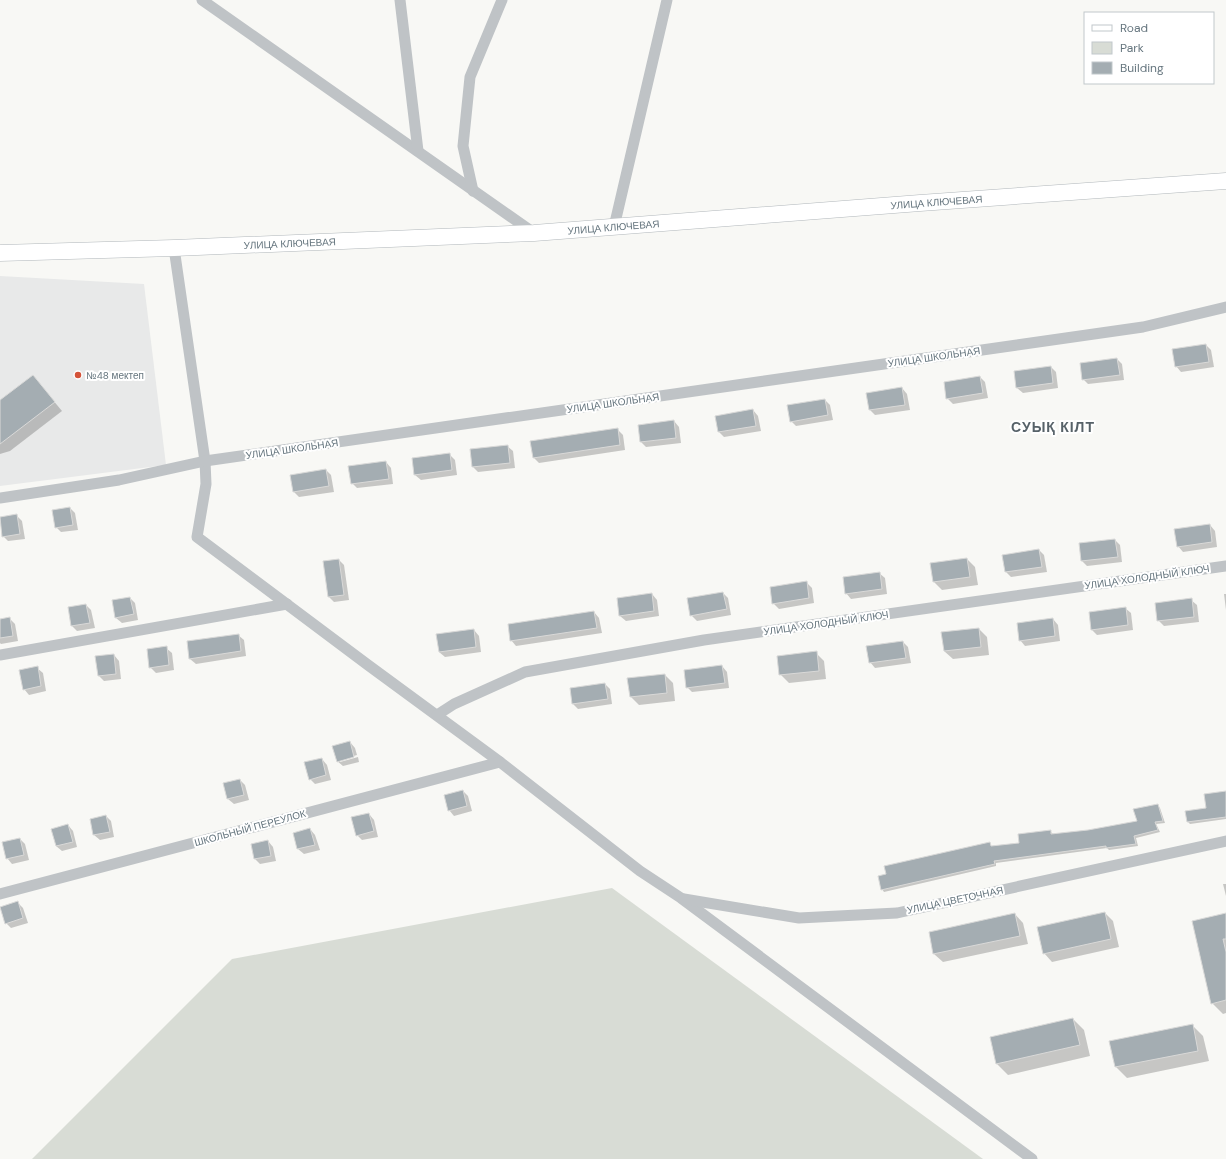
<svg xmlns="http://www.w3.org/2000/svg" width="1226" height="1159" font-family="'DM Sans',sans-serif">
  <style>
    .built { fill: #e8e9e9 }
    .green { fill: #d8dcd5 }
    .shadow { fill: #0003 }
    .building { fill: #a4adb2; stroke: #d9d9d8 }
    .lines { fill: none; stroke-linecap: round; stroke-linejoin: round }
    .secondary-casing { stroke: #b1b7bb; stroke-width: 17 }
    .street { stroke: #bfc3c6; stroke-width: 11 }
    .secondary { stroke: #fff; stroke-width: 16 }
    .poi-dot { fill: #d45339; stroke: #fff; stroke-width: 1.5 }
    .labels { text-anchor: middle; dominant-baseline: central; stroke-width: 4; stroke-linejoin: round; paint-order: stroke }
    .street-label { font-size: 10px; fill: #65757e; stroke: #fff }
    .poi-label { font-size: 10px; fill: #65757e; stroke: #fff; text-anchor: start }
    .district-label { font-size: 14px; font-weight: bold; letter-spacing: 1px; fill: #576269; stroke: #fff }
  </style>
  <rect width="100%" height="100%" fill="#f8f8f5"/>
  <!-- built -->
  <path class="built" d="M0,276L144,284L166,465L0,486Z"/>
  <!-- green -->
  <path class="green" d="M612,888L983,1159H32L232,959Z"/>
  <!-- shadow -->
  <g class="shadow">
    <path d="M1206,345L1211,350L1214,367L1181,372L1176,366Z"/>
    <path d="M1117,359L1122,364L1124,380L1088,384L1083,379Z"/>
    <path d="M1051,367L1056,372L1058,388L1023,393L1017,388L1015,372Z"/>
    <path d="M33,376L62,411L10,451L0,454V402Z"/>
    <path d="M980,377L985,382L988,398L953,404L947,398Z"/>
    <path d="M902,388L907,394L910,410L875,415L870,410Z"/>
    <path d="M825,400L830,405L833,420L796,426L791,421Z"/>
    <path d="M753,410L758,416L761,431L724,437L719,432L716,416Z"/>
    <path d="M674,421L679,427L681,443L646,447L641,442L639,426Z"/>
    <path d="M618,430L623,435L625,450L539,463L534,458Z"/>
    <path d="M507,446L513,451L515,468L478,472L473,467Z"/>
    <path d="M449,454L455,460L457,475L421,480L415,475Z"/>
    <path d="M386,462L391,468L393,484L357,488L352,483Z"/>
    <path d="M326,470L331,475L334,492L299,497L294,492L291,476Z"/>
    <path d="M70,508L75,513L78,530L61,532L56,527Z"/>
    <path d="M16,515L22,521L25,539L8,541L3,536L0,518Z"/>
    <path d="M1210,525L1215,531L1217,547L1183,552L1178,546Z"/>
    <path d="M1115,540L1120,545L1122,562L1087,566L1082,561Z"/>
    <path d="M1039,550L1044,555L1047,572L1011,577L1006,572L1003,555Z"/>
    <path d="M967,559L975,567L978,585L942,590L934,582L931,564Z"/>
    <path d="M339,560L344,565L349,600L334,602L329,597Z"/>
    <path d="M879,573L885,578L887,594L851,599L846,593Z"/>
    <path d="M806,582L812,588L814,603L779,609L773,603Z"/>
    <path d="M723,593L728,598L731,615L697,621L691,615Z"/>
    <path d="M652,594L657,600L659,616L626,621L620,616L618,599Z"/>
    <path d="M1224,594H1226V610Z"/>
    <path d="M130,598L135,603L138,620L122,623L116,618Z"/>
    <path d="M1191,600L1197,605L1199,622L1164,626L1158,620Z"/>
    <path d="M86,605L91,610L95,628L77,631L72,626L69,608Z"/>
    <path d="M1125,608L1131,613L1133,630L1097,635L1092,630Z"/>
    <path d="M594,612L599,618L602,633L516,646L511,640Z"/>
    <path d="M9,618L15,624L18,641L1,644L0,643V620Z"/>
    <path d="M1053,619L1058,625L1060,641L1025,646L1020,640Z"/>
    <path d="M979,629L987,637L989,655L953,659L944,651L942,633Z"/>
    <path d="M474,630L479,636L481,652L445,657L439,652Z"/>
    <path d="M238,635L244,640L246,656L196,664L190,659L188,642Z"/>
    <path d="M903,642L908,647L911,663L875,668L870,662Z"/>
    <path d="M166,648L172,653L174,670L156,673L150,667Z"/>
    <path d="M816,653L824,661L826,679L789,683L780,674Z"/>
    <path d="M114,655L119,661L121,679L104,681L99,676Z"/>
    <path d="M722,666L727,672L729,688L692,692L687,687Z"/>
    <path d="M37,668L43,673L46,691L29,695L24,689Z"/>
    <path d="M665,675L673,683L675,701L639,705L631,697Z"/>
    <path d="M605,684L610,689L612,704L578,709L573,704Z"/>
    <path d="M350,742L355,748L357,755L340,760V762L358,757L359,762L343,766L337,761Z"/>
    <path d="M322,759L327,765L331,780L315,784L310,779Z"/>
    <path d="M240,780L245,785L249,800L234,804L228,799L224,784Z"/>
    <path d="M463,791L468,796L472,811L454,816L449,810Z"/>
    <path d="M1226,792V819L1190,824L1188,822L1207,809Z"/>
    <path d="M1158,806L1160,808L1165,823L1156,824L1160,832L1136,838L1138,846L1109,850L1107,848L996,863V866L884,892L882,889L989,843L992,847L1020,844L1050,831L1053,834L1088,831L1138,821Z"/>
    <path d="M369,814L374,820L378,837L362,840L357,835Z"/>
    <path d="M106,816L111,821L114,837L100,840L94,835Z"/>
    <path d="M68,825L73,831L77,847L62,851L56,846Z"/>
    <path d="M310,829L315,835L320,850L304,854L298,849L294,834Z"/>
    <path d="M20,839L25,844L29,860L12,864L7,858Z"/>
    <path d="M268,841L273,847L276,861L260,864L255,859Z"/>
    <path d="M1223,884H1226V896Z"/>
    <path d="M17,902L23,908L28,923L11,928L6,923Z"/>
    <path d="M1105,913L1113,921L1119,947L1052,962L1044,953Z"/>
    <path d="M1015,914L1023,923L1028,944L943,962L934,954L930,933Z"/>
    <path d="M1217,916L1226,925V1013L1223,1014L1212,1003Z"/>
    <path d="M1073,1019L1084,1030L1090,1056L1008,1075L997,1064Z"/>
    <path d="M1192,1025L1203,1036L1209,1061L1127,1078L1116,1067Z"/>
  </g>
  <!-- building -->
  <g class="building">
    <path d="M1206,344L1209,362L1175,367L1172,349Z"/>
    <path d="M1117,358L1120,375L1082,380L1080,363Z"/>
    <path d="M1051,366L1053,383L1016,388L1014,371Z"/>
    <path d="M33,375L55,402L0,444V400Z"/>
    <path d="M980,376L983,393L946,399L944,382Z"/>
    <path d="M902,387L905,405L869,410L866,393Z"/>
    <path d="M825,399L828,415L790,422L787,405Z"/>
    <path d="M753,409L756,426L718,432L715,416Z"/>
    <path d="M674,420L676,438L640,442L638,425Z"/>
    <path d="M618,428L620,445L533,458L530,441Z"/>
    <path d="M508,445L510,463L472,467L470,449Z"/>
    <path d="M450,453L452,470L414,475L412,458Z"/>
    <path d="M386,461L389,479L351,484L348,466Z"/>
    <path d="M326,469L329,486L293,492L290,475Z"/>
    <path d="M70,507L73,525L55,528L52,510Z"/>
    <path d="M17,514L20,534L2,537L0,517Z"/>
    <path d="M1210,524L1212,542L1177,547L1174,529Z"/>
    <path d="M1115,539L1118,557L1081,561L1079,543Z"/>
    <path d="M1039,549L1042,567L1005,572L1002,555Z"/>
    <path d="M967,558L970,577L933,582L930,563Z"/>
    <path d="M339,559L344,595L328,597L323,561Z"/>
    <path d="M880,572L882,589L845,594L843,577Z"/>
    <path d="M807,581L809,598L772,604L770,587Z"/>
    <path d="M723,592L727,609L690,616L687,598Z"/>
    <path d="M652,593L654,611L619,616L617,598Z"/>
    <path d="M130,597L134,614L115,618L112,600Z"/>
    <path d="M1192,598L1194,617L1157,621L1155,603Z"/>
    <path d="M86,604L90,623L71,626L68,607Z"/>
    <path d="M1126,607L1128,625L1091,630L1089,612Z"/>
    <path d="M594,611L597,628L510,641L508,624Z"/>
    <path d="M10,617L13,636L0,638V619Z"/>
    <path d="M1053,618L1055,636L1019,641L1017,623Z"/>
    <path d="M979,628L981,647L944,651L941,632Z"/>
    <path d="M474,629L476,647L439,652L436,634Z"/>
    <path d="M239,634L241,651L189,659L187,641Z"/>
    <path d="M903,641L906,658L869,663L866,646Z"/>
    <path d="M167,646L169,665L149,668L147,649Z"/>
    <path d="M817,651L819,671L779,675L777,656Z"/>
    <path d="M114,654L116,674L98,676L95,656Z"/>
    <path d="M722,665L725,683L686,688L684,670Z"/>
    <path d="M38,666L41,686L23,690L19,670Z"/>
    <path d="M665,674L667,693L630,697L627,678Z"/>
    <path d="M605,683L608,699L572,704L570,688Z"/>
    <path d="M350,741L354,757L337,762L332,746Z"/>
    <path d="M322,758L326,775L309,780L304,762Z"/>
    <path d="M240,779L244,795L227,799L223,783Z"/>
    <path d="M463,790L467,806L448,811L444,795Z"/>
    <path d="M1226,791V817L1187,822L1185,811L1206,808L1204,794Z"/>
    <path d="M1158,804L1163,821L1155,822L1158,830L1134,836L1136,844L1106,848V846L994,861L995,864L881,890L878,876L886,874L884,866L990,842L991,846L1019,843L1018,834L1051,830V834L1088,830L1137,821L1133,809Z"/>
    <path d="M369,813L374,831L356,836L351,817Z"/>
    <path d="M106,815L110,832L93,835L90,819Z"/>
    <path d="M68,824L73,842L56,846L51,829Z"/>
    <path d="M310,828L315,845L297,849L293,833Z"/>
    <path d="M20,838L24,855L6,859L2,842Z"/>
    <path d="M268,840L271,856L254,859L251,844Z"/>
    <path d="M18,901L23,918L5,924L0,907Z"/>
    <path d="M1105,912L1111,939L1043,954L1037,927Z"/>
    <path d="M1015,913L1020,936L933,954L929,932Z"/>
    <path d="M1226,913V939H1223L1226,952V1000L1211,1004L1192,921Z"/>
    <path d="M1073,1018L1080,1045L996,1064L990,1037Z"/>
    <path d="M1193,1024L1198,1051L1115,1067L1109,1041Z"/>
  </g>
  <g class="lines">
    <!-- secondary casing -->
    <g class="secondary-casing">
      <g id="secondary">
        <path id="s1" d="M0,253L174,248L534,233L920,203L1226,181"/>
      </g>
    </g>
    <!-- street -->
    <g class="street">
      <path d="M202,0L534,233"/>
      <path d="M400,0L418,151"/>
      <path d="M473,191L463,146L470,77L502,0"/>
      <path d="M614,227L667,0"/>
      <path d="M174,248L205,461L206,484L197,537L368,665L500,762L640,871L681,898L1032,1159"/>
      <path d="M0,498L119,480L205,461L1143,327L1226,307"/>
      <path d="M0,655L287,604"/>
      <path d="M437,715L454,704L525,672L704,640L1226,566"/>
      <path d="M0,894L500,762"/>
      <path d="M684,899L799,918L897,913L1226,841"/>
    </g>
    <!-- secondary -->
    <use href="#secondary" class="secondary"/>
  </g>
  <!-- markers -->
  <circle class="poi-dot" cx="78" cy="375" r="4"/>
  <g class="labels">
    <!-- street labels -->
    <g class="street-label">
      <text stroke="none"><textPath href="#s1" startOffset="938">УЛИЦА КЛЮЧЕВАЯ</textPath></text>
      <text stroke="none"><textPath href="#s1" startOffset="614">УЛИЦА КЛЮЧЕВАЯ</textPath></text>
      <text stroke="none"><textPath href="#s1" startOffset="290">УЛИЦА КЛЮЧЕВАЯ</textPath></text>
      <text transform="translate(934 357) rotate(-8)">УЛИЦА ШКОЛЬНАЯ</text>
      <text transform="translate(613 403) rotate(-8)">УЛИЦА ШКОЛЬНАЯ</text>
      <text transform="translate(292 449) rotate(-8)">УЛИЦА ШКОЛЬНАЯ</text>
      <text transform="translate(1147 577) rotate(-8)">УЛИЦА ХОЛОДНЫЙ КЛЮЧ</text>
      <text transform="translate(826 623) rotate(-8)">УЛИЦА ХОЛОДНЫЙ КЛЮЧ</text>
      <text transform="translate(250 828) rotate(-15)">ШКОЛЬНЫЙ ПЕРЕУЛОК</text>
      <text transform="translate(955 900) rotate(-12)">УЛИЦА ЦВЕТОЧНАЯ</text>
    </g>
    <!-- poi labels -->
    <g class="poi-label">
      <text x="86" y="375">№48 мектеп</text>
    </g>
    <!-- district labels -->
    <g class="district-label">
      <text x="1053" y="427">СУЫҚ КІЛТ</text>
    </g>
  </g>
  <!-- legend -->
  <rect x="1084" y="12" width="130" height="72" fill="#ffffff" stroke="#c1c8cb"/>
  <rect x="1092" y="25" width="20" height="6" fill="#ffffff" stroke="#c1c8cb"/>
  <text x="1120" y="32" font-size="12" fill="#65757e">Road</text>
  <rect x="1092" y="42" width="20" height="12" fill="#d8dcd5" stroke="#c1c8cb"/>
  <text x="1120" y="52" font-size="12" fill="#65757e">Park</text>
  <rect x="1092" y="62" width="20" height="12" fill="#a4adb2" stroke="#c1c8cb"/>
  <text x="1120" y="72" font-size="12" fill="#65757e">Building</text>
</svg>
